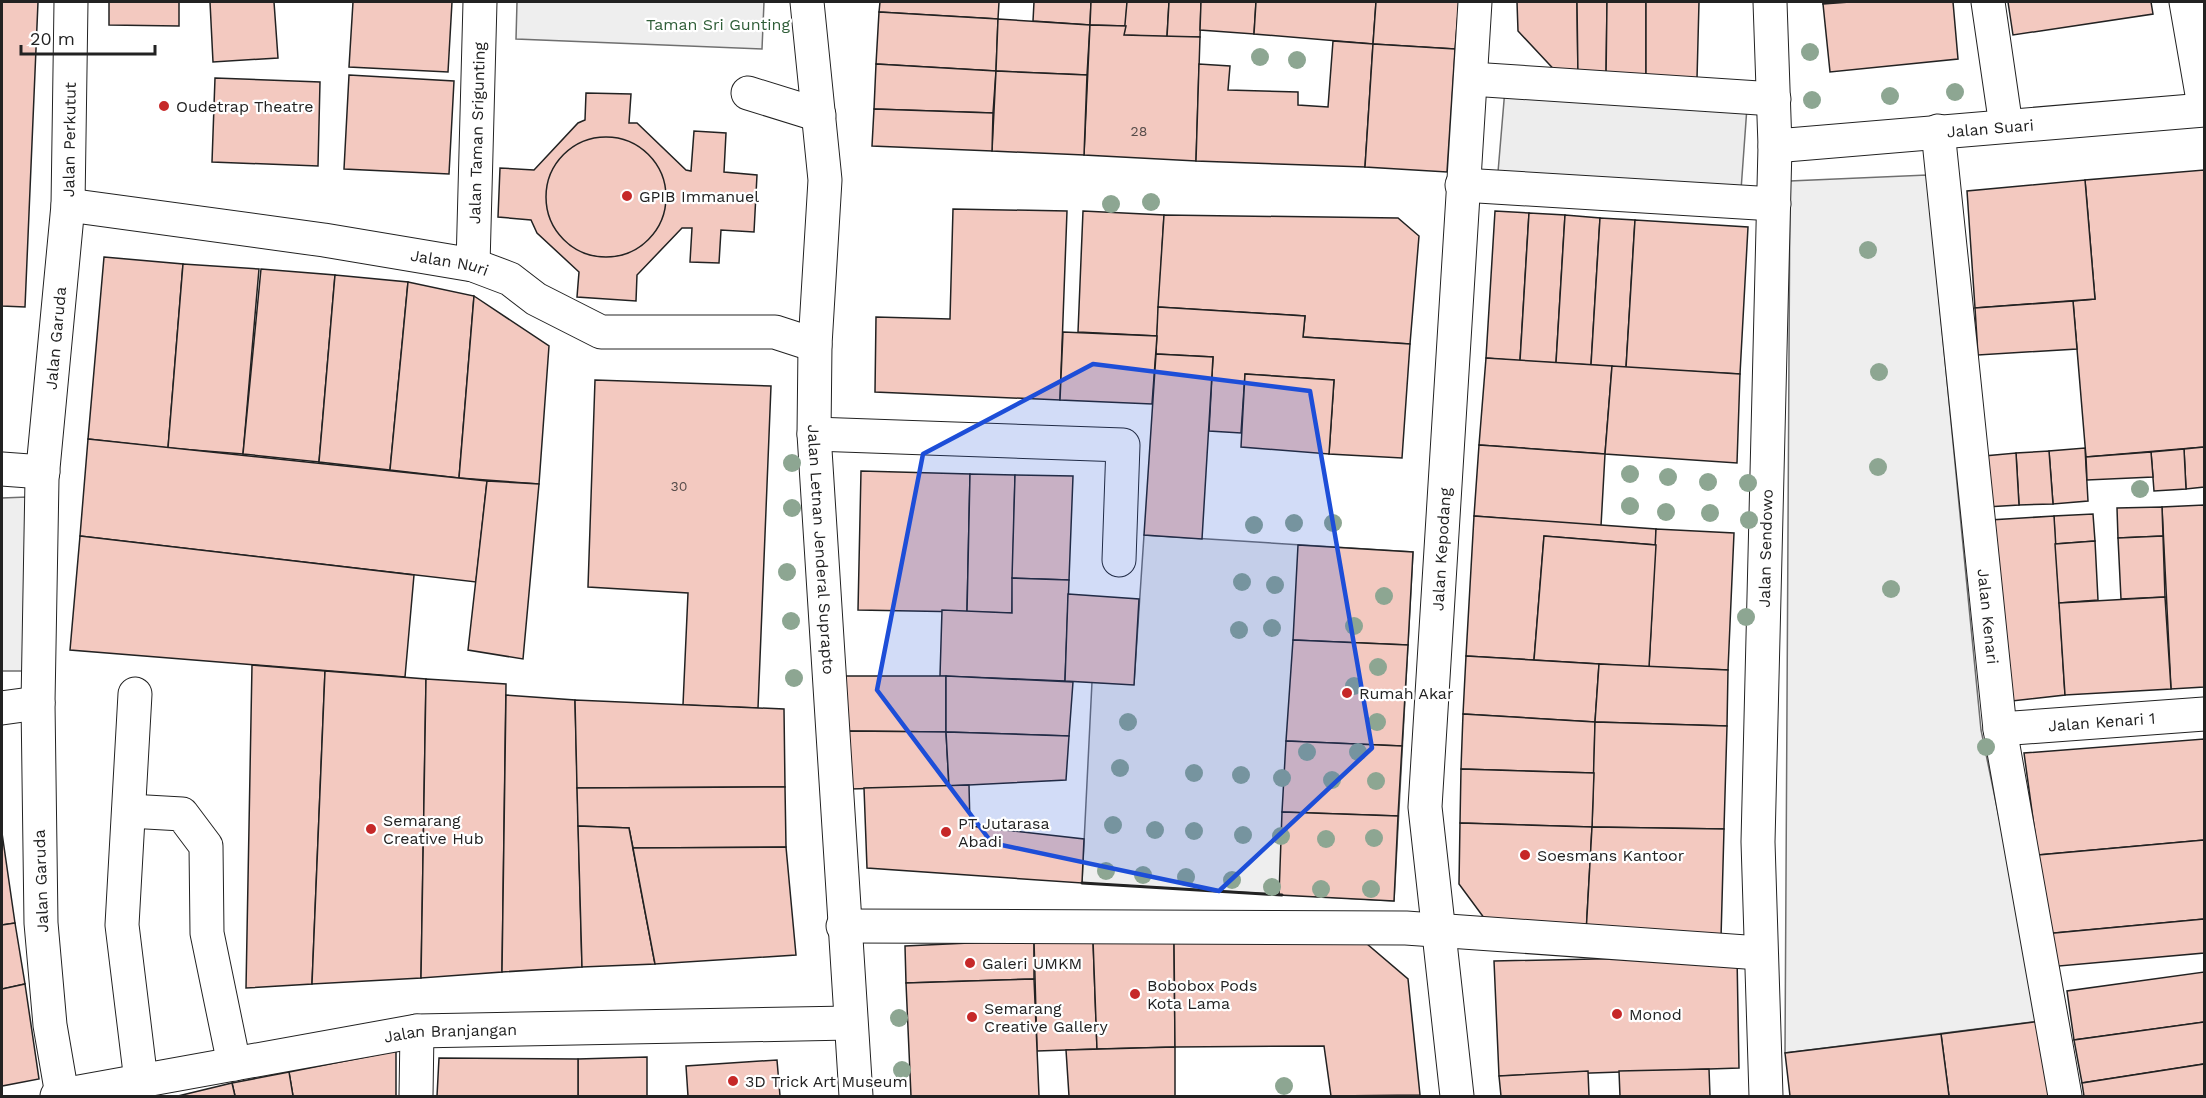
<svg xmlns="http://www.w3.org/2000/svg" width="2206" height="1098" font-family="'Work Sans',sans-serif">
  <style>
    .green { fill: #eee; stroke: #6f6f6f; stroke-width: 1.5 }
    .parking { fill: #ededed; stroke: #6f6f6f; stroke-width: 1.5 }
    .building { fill: #f3c9c0; stroke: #222; stroke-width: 1.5 }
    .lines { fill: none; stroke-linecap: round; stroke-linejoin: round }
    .minor-casing { stroke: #222; stroke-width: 35 }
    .major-casing { stroke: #222; stroke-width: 35 }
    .minor { stroke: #fff; stroke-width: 33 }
    .major { stroke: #fff; stroke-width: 33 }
    .wall { stroke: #222; stroke-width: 3 }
    .tree { fill: #8da692 }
    .marked { fill: #1d4ed8; fill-opacity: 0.2; stroke: #1d4ed8; stroke-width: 4.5; stroke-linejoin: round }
    .poi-dot { fill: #c62828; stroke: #fff; stroke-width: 2 }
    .labels { text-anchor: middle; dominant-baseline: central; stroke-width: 4.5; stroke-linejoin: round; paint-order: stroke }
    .number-label { font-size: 14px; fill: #564c4a }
    .park-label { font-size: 16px; fill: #2f5e38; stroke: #fff }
    .poi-label { font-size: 16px; fill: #222; stroke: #fff; text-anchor: start }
    .street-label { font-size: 16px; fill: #222; stroke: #fff }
  </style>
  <rect width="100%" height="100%" fill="#fff"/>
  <!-- green -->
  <g class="green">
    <path d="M517,2H764L762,49L516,39Z"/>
    <path d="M1927,175L1981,730L2041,1021L1785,1053L1790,181Z"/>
    <path d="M27,497L29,671H2V498Z"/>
    <path d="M1144,535L1413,552L1394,901L1082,883L1092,682L1134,684Z"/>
  </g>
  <!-- parking -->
  <path class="parking" d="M1505,89L1747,107L1741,190L1498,172Z"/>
  <!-- building -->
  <g class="building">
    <path d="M2,2H38L25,307L2,306Z"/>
    <path d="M109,2H179V26L109,25Z"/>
    <path d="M210,2H274L278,58L213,62Z"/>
    <path d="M353,2H452L448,72L349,67Z"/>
    <path d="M880,2H999L998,19L879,12Z"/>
    <path d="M1034,2H1091L1090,25L1033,21Z"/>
    <path d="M1091,2H1127L1126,26L1090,25Z"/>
    <path d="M1127,2H1169L1167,37L1124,35Z"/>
    <path d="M1169,2H1201L1200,37H1167Z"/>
    <path d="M1201,2H1256L1254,34L1200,30Z"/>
    <path d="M1256,2H1376L1373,44L1254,34Z"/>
    <path d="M1376,2H1459L1455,49L1373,44Z"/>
    <path d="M1517,2H1577L1578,78H1562L1518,31Z"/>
    <path d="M1577,2H1607L1606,79L1578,78Z"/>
    <path d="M1607,2H1646V79H1606Z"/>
    <path d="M1646,2H1699L1697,79H1646Z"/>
    <path d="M1823,2H1850L1823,4Z"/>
    <path d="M1850,2H1953L1958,59L1830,72L1823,4Z"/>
    <path d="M2008,2H2151L2153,14L2013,35Z"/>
    <path d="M879,12L998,19L996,71L876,64Z"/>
    <path d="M998,19L1090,25L1087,75L996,71Z"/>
    <path d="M1090,25L1126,26L1124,35L1200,37L1196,161L1084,155Z"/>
    <path d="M1333,41L1373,44L1365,167L1196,161L1199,64L1230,66L1228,90L1298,92V105L1328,107Z"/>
    <path d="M1373,44L1455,49L1447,172L1365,167Z"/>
    <path d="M876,64L996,71L993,113L874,109Z"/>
    <path d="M996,71L1087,75L1084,155L992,151Z"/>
    <path d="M349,75L454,81L449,174L344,169Z"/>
    <path d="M215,78L320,82L318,166L212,162Z"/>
    <path d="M586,93L631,94L629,123H637L686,170L691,171L694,131L726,133L724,172L757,175L754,232L721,230L719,263L690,262L692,228H682L637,275L636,301L577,297L579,272L537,233L531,220L498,217L500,168L534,170L578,123L585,120Z"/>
    <path d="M874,109L993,113L992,151L872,146Z"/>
    <circle cx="606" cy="197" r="60"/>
    <path d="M2204,170V447L2086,457L2073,301L2095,299L2085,180Z"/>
    <path d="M2085,180L2095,299L1975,308L1967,191Z"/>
    <path d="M953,209L1067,211L1060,400L875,392L876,317L950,319Z"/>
    <path d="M1083,211L1164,215L1157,336L1078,332Z"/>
    <path d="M1495,211L1529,213L1520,361L1486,358Z"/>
    <path d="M1529,213L1565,215L1556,363L1520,361Z"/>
    <path d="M1164,215L1398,218L1419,236L1410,344L1303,337L1305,316L1158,307Z"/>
    <path d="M1565,215L1600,218L1591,365L1556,363Z"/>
    <path d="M1600,218L1635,220L1626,368L1591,365Z"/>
    <path d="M1635,220L1748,227L1740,374L1626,368Z"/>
    <path d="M104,257L183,264L168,448L88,439Z"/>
    <path d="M183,264L259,269L243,454L168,448Z"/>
    <path d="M261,269L335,275L319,462L243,454Z"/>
    <path d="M335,275L408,282L390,470L319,462Z"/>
    <path d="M408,282L474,296L459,478L390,470Z"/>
    <path d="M474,296L549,346L539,484L459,478Z"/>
    <path d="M2073,301L2077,349L1978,355L1975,308Z"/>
    <path d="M1158,307L1305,316L1303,337L1410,344L1402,458L1329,454L1334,380L1245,374L1241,433L1209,431L1213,357L1156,354Z"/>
    <path d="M1063,332L1157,336L1152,404L1060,400Z"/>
    <path d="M1156,354L1213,357L1202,539L1144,535Z"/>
    <path d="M1486,358L1612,366L1605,454L1479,445Z"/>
    <path d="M1612,366L1740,374L1737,463L1605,454Z"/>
    <path d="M1245,374L1334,380L1329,454L1241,447Z"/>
    <path d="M595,380L771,386L758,708L683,705L688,593L588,587Z"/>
    <path d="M88,439L487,481L476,582L80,536Z"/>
    <path d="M1479,445L1605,454L1601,526L1474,516Z"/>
    <path d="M2204,447V487L2186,489L2184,449Z"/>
    <path d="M2085,448L2088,501L2053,504L2049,451Z"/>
    <path d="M2184,449L2186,489L2154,491L2151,452Z"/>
    <path d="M2049,451L2053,504L2019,505L2016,453Z"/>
    <path d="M2151,452L2153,477L2087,480L2086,457Z"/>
    <path d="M2016,453L2019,505L1986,507L1984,456Z"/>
    <path d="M861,471L970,474L967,612L858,610Z"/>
    <path d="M970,474L1015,475L1012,613L967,612Z"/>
    <path d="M1015,475L1073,476L1069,580L1012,578Z"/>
    <path d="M487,481L539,484L523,659L468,650Z"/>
    <path d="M2204,505V687L2171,689L2162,507Z"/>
    <path d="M2162,507L2163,536L2118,538L2117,508Z"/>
    <path d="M2093,514L2095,541L2055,544L2054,516Z"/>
    <path d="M1474,516L1656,529V545L1544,536L1534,660L1466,656Z"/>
    <path d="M2054,516L2065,695L2003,702L1990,520Z"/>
    <path d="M1656,529L1734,533L1728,670L1649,667Z"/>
    <path d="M80,536L414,575L405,677L70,650Z"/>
    <path d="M1544,536L1656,545L1649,667L1534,660Z"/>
    <path d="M2163,536L2165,597L2121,599L2118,538Z"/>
    <path d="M2095,541L2098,600L2059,603L2055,544Z"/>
    <path d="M1298,545L1413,552L1408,645L1293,640Z"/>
    <path d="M1012,578L1069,580L1065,681L940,676L942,610L1012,613Z"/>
    <path d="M1068,594L1139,599L1134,685L1065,681Z"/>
    <path d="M2165,597L2171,689L2065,695L2059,603Z"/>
    <path d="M1293,640L1408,645L1402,746L1286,741Z"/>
    <path d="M1466,656L1599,664L1595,722L1463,714Z"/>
    <path d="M1599,664L1728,670L1727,726L1595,722Z"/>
    <path d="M252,665L325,671L312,984L246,988Z"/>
    <path d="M325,671L426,679L421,978L312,984Z"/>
    <path d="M846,676H946V732L846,731Z"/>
    <path d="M946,676L1073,682L1069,736L946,732Z"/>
    <path d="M426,679L506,684L502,972L421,978Z"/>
    <path d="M506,695L575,700L582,967L502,972Z"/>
    <path d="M575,700L784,709L785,787L577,788Z"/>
    <path d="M1463,714L1595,722L1594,773L1461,769Z"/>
    <path d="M1595,722L1727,726L1724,829L1592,827Z"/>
    <path d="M849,731L946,732L949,786L851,789Z"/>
    <path d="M946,732L1069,736L1066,780L949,786Z"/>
    <path d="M2204,739V840L2038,855L2024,753Z"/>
    <path d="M1286,741L1402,746L1398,816L1282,812Z"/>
    <path d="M1461,769L1594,773L1592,827L1460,823Z"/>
    <path d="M969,785L970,826L1084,839L1082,883L867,868L864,788Z"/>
    <path d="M785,787L786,847L633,848L629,828L578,826L577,788Z"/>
    <path d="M1282,812L1398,816L1394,901L1279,895Z"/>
    <path d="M1460,823L1592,827L1586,934L1493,930L1459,884Z"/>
    <path d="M578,826L629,828L655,964L582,967Z"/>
    <path d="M1592,827L1724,829L1721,938L1586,934Z"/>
    <path d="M2,833L15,923L2,925Z"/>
    <path d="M2204,840V919L2044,934L2038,855Z"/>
    <path d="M786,847L796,955L655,964L633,848Z"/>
    <path d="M2204,919V953L2048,967L2044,934Z"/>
    <path d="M15,923L25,984L2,989V925Z"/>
    <path d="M1034,940V979L906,983L905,946Z"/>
    <path d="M1034,940H1093L1097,1049L1037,1051Z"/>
    <path d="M1093,940H1174L1175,1047L1097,1049Z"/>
    <path d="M1174,940L1367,944L1408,979L1420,1095L1331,1096L1324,1046L1175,1047Z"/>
    <path d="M1737,956L1739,1068L1499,1076L1494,961Z"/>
    <path d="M2204,972V1022L2074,1040L2067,991Z"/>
    <path d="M1034,979L1039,1096H911L906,983Z"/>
    <path d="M25,984L39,1079L2,1086V989Z"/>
    <path d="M2041,1021L2050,1096H1949L1941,1034Z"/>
    <path d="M2204,1022V1064L2082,1083L2074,1040Z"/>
    <path d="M1941,1034L1949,1096H1790L1785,1053Z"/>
    <path d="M1175,1047V1096H1069L1066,1050Z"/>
    <path d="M396,1051V1096H293L289,1072Z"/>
    <path d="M647,1057V1096H578V1059Z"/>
    <path d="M439,1058L578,1059V1096H437Z"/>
    <path d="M777,1060L780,1096H688L686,1066Z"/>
    <path d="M2204,1064V1096H2084L2082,1083Z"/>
    <path d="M1709,1069L1710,1096H1620L1619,1071Z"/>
    <path d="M1588,1071L1589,1096H1501L1499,1076Z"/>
    <path d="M289,1072L293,1096H235L232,1083Z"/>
    <path d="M232,1083L235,1096H178Z"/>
  </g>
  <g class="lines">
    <!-- minor casing -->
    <g class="minor-casing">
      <g id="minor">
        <path d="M1988,2L2006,126"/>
        <path d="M2186,2L2204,106"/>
        <path d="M1471,79L1774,99"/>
        <path d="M748,93L819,115"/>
        <path id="s1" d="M1938,131L2000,729L2065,1096"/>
        <path id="s2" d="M1775,146L2204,110"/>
        <path d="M1462,185L1774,204"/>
        <path id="s3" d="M68,205L324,240L473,265L510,279L536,299L601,332H775L815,345"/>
        <path id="s4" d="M473,265L480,2"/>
        <path d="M814,434L1123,445L1119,560"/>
        <path d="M2,469L43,472"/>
        <path d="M135,694L122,925L141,1081"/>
        <path d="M2,708L38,703"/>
        <path id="s5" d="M2000,729L2204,714"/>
        <path d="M129,811L182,814L206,846L207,933L234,1064"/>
        <path d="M843,926L1406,928L1760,953"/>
        <path id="s6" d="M62,1095L50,1025L41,923L38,703L42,479L68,205L71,2"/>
        <path id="s7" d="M57,1096L417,1031L850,1023"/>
        <path d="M416,1096L417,1031"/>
        <path id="s8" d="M1457,1096L1425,807L1475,2"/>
        <path id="s9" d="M1766,1096L1758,842L1775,146L1770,2"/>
      </g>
    </g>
    <!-- major casing -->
    <g class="major-casing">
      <g id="major">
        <path id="s10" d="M807,2L825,180L815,345L814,434L856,1096"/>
      </g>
    </g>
    <!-- minor -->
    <use href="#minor" class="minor"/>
    <!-- major -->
    <use href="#major" class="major"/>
    <!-- wall -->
    <path class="wall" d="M1082,883L1282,895"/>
  </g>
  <!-- trees -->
  <g class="tree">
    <circle cx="1810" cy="52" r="9"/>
    <circle cx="1260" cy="57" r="9"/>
    <circle cx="1297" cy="60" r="9"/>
    <circle cx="1955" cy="92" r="9"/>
    <circle cx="1890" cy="96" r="9"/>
    <circle cx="1812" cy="100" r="9"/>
    <circle cx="1151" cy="202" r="9"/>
    <circle cx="1111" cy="204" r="9"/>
    <circle cx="1868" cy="250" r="9"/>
    <circle cx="1879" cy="372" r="9"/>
    <circle cx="792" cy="463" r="9"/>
    <circle cx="1878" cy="467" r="9"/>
    <circle cx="1630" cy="474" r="9"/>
    <circle cx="1668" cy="477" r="9"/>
    <circle cx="1708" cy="482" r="9"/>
    <circle cx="1748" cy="483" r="9"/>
    <circle cx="2140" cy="489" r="9"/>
    <circle cx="1630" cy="506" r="9"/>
    <circle cx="792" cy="508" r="9"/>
    <circle cx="1666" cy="512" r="9"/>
    <circle cx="1710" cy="513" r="9"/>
    <circle cx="1749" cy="520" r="9"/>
    <circle cx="1294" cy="523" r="9"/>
    <circle cx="1333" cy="523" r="9"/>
    <circle cx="1254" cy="525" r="9"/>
    <circle cx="787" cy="572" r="9"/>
    <circle cx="1242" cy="582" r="9"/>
    <circle cx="1275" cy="585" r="9"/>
    <circle cx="1891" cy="589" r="9"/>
    <circle cx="1384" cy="596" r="9"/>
    <circle cx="1746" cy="617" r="9"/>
    <circle cx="791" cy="621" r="9"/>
    <circle cx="1354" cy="626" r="9"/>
    <circle cx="1272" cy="628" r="9"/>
    <circle cx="1239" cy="630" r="9"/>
    <circle cx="1378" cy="667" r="9"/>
    <circle cx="794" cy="678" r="9"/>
    <circle cx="1354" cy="686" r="9"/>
    <circle cx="1128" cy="722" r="9"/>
    <circle cx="1377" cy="722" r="9"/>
    <circle cx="1986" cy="747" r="9"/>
    <circle cx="1307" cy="752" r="9"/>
    <circle cx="1358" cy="752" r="9"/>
    <circle cx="1120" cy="768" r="9"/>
    <circle cx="1194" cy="773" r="9"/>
    <circle cx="1241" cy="775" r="9"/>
    <circle cx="1282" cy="778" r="9"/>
    <circle cx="1332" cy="780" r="9"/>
    <circle cx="1376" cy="781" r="9"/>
    <circle cx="1113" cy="825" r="9"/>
    <circle cx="1155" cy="830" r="9"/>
    <circle cx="1194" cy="831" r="9"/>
    <circle cx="1243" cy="835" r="9"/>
    <circle cx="1281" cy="836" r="9"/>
    <circle cx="1374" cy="838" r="9"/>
    <circle cx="1326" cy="839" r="9"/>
    <circle cx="1106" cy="871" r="9"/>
    <circle cx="1143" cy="875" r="9"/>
    <circle cx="1186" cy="877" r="9"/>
    <circle cx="1232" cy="880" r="9"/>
    <circle cx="1272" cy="887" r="9"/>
    <circle cx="1321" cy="889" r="9"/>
    <circle cx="1371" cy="889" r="9"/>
    <circle cx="899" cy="1018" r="9"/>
    <circle cx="902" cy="1070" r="9"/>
    <circle cx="1284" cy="1086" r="9"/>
  </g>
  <!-- marked area -->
  <path class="marked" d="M1093,364L1310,391L1372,748L1219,891L992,843L877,690L923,454Z"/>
  <!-- markers -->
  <g class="poi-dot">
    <circle cx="164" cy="106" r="6"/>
    <circle cx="627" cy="196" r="6"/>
    <circle cx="1347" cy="693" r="6"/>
    <circle cx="371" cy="829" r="6"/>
    <circle cx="946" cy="832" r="6"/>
    <circle cx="1525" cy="855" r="6"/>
    <circle cx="970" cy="963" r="6"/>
    <circle cx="1135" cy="994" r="6"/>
    <circle cx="1617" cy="1014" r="6"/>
    <circle cx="972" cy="1017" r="6"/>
    <circle cx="733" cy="1081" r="6"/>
  </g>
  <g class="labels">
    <!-- number labels -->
    <g class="number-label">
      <text x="1139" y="131">28</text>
      <text x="679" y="486">30</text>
    </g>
    <!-- park labels -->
    <g class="park-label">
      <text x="718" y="24">Taman Sri Gunting</text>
    </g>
    <!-- poi labels -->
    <g class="poi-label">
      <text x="176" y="106">Oudetrap Theatre</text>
      <text x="639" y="196">GPIB Immanuel</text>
      <text x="1359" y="693">Rumah Akar</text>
      <text x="383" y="820">Semarang<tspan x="383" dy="18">Creative Hub</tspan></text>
      <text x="958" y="823">PT Jutarasa<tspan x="958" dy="18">Abadi</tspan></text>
      <text x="1537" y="855">Soesmans Kantoor</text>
      <text x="982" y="963">Galeri UMKM</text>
      <text x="1147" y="985">Bobobox Pods<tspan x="1147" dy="18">Kota Lama</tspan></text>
      <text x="984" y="1008">Semarang<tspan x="984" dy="18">Creative Gallery</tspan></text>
      <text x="1629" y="1014">Monod</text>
      <text x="745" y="1081">3D Trick Art Museum</text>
    </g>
    <!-- street labels -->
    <g class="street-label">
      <text stroke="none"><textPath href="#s2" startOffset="216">Jalan Suari</textPath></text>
      <text stroke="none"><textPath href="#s4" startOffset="132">Jalan Taman Srigunting</textPath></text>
      <text stroke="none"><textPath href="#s6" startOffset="958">Jalan Perkutut</textPath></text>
      <text stroke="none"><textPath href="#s3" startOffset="386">Jalan Nuri</textPath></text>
      <text stroke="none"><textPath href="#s6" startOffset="759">Jalan Garuda</textPath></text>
      <text stroke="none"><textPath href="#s10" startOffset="549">Jalan Letnan Jenderal Suprapto</textPath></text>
      <text stroke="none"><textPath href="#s9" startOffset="548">Jalan Sendowo</textPath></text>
      <text stroke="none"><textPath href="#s8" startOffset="549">Jalan Kepodang</textPath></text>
      <text stroke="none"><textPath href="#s1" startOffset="488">Jalan Kenari</textPath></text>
      <text stroke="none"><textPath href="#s5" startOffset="102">Jalan Kenari 1</textPath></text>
      <text transform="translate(41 881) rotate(-92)">Jalan Garuda</text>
      <text stroke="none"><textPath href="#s7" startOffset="399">Jalan Branjangan</textPath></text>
    </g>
  </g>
  <!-- border -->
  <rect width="2206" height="1098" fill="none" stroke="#222222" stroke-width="6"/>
  <!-- scale -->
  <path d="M21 45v9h134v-9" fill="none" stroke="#222222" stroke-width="3"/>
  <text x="30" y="45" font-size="18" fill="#222222" stroke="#ffffff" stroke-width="4.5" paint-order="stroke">20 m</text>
</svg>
